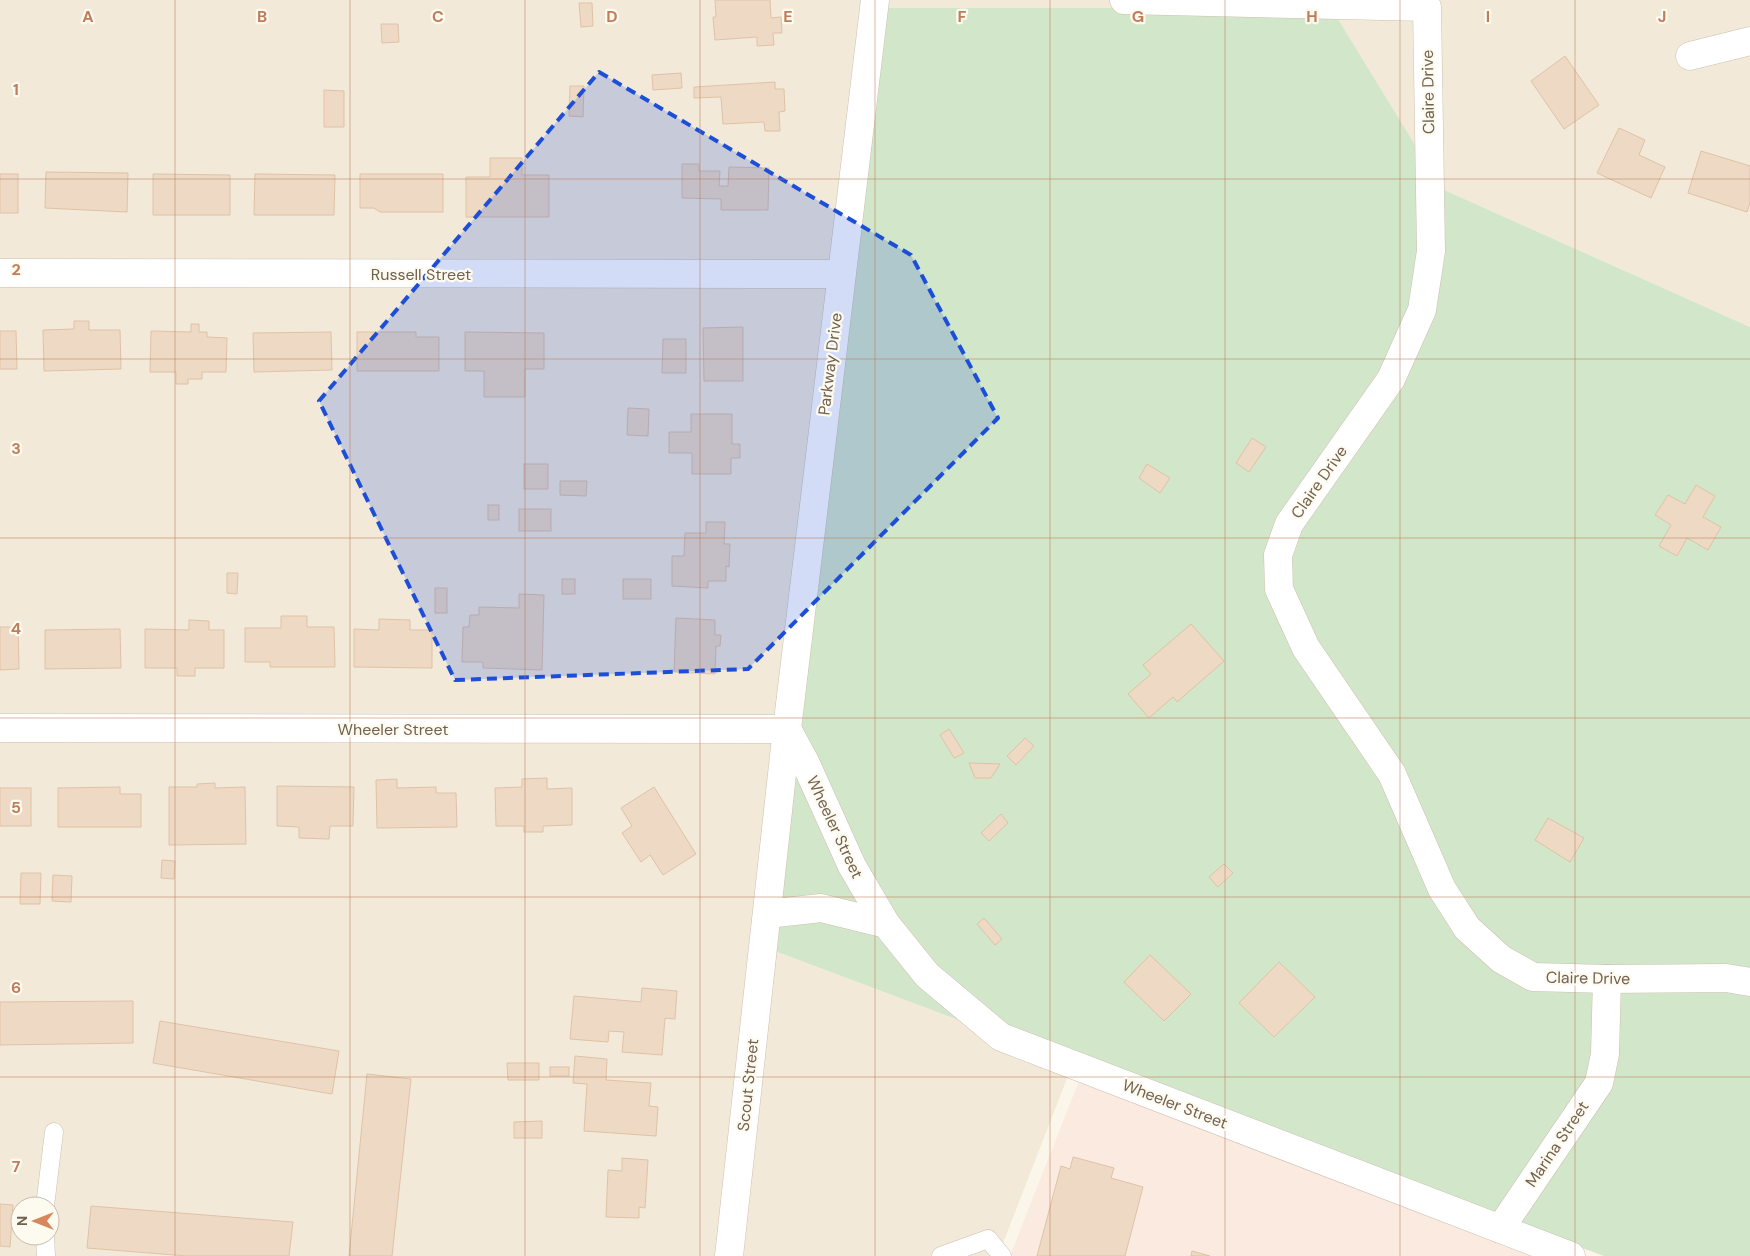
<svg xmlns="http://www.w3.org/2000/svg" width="1750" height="1256" font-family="'DM Sans',sans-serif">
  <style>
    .residential { fill: #f2e9d9; fill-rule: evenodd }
    .commercial { fill: #faeadf }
    .green { fill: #d2e7c9 }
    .building { fill: #eedac4; stroke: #dfc2a6 }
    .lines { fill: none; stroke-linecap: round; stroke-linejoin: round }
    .service-casing { stroke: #ccc0b1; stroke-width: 19 }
    .minor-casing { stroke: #ccc0b1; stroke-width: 29 }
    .service { stroke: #fff; stroke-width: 18 }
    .minor { stroke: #fff; stroke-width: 28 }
    .marked { fill: #1d4ed8; fill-opacity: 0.2; stroke: #1d4ed8; stroke-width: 4; stroke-dasharray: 10 6; stroke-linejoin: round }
    .grid { fill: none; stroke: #bf7d59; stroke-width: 1; stroke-opacity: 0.55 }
    .labels { text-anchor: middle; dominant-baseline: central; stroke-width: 4.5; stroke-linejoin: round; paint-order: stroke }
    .street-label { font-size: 16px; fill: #736150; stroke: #fdfaf0 }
    .grid-label { font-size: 16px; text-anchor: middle; font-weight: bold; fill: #bf7d59; stroke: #fdfaf0; stroke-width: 4.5; stroke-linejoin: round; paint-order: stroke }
  </style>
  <rect width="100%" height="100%" fill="#fbf6ea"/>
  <!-- residential -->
  <path class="residential" d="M0,0H1750V327L1442,189L769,949L1073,1063L998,1256H0ZM20,1206H50V1236H20Z"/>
  <!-- commercial -->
  <path class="commercial" d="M1079,1081L1532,1256H1010Z"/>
  <!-- green -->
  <path class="green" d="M881,8H1331L1442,189L1750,327V1256H1604L1342,1159L1073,1063L764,947Z"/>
  <!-- building -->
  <g class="building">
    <path d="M715,0H770L771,18L781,17L782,33H773L774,45L757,46V37L715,40L713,17H716Z"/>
    <path d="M579,3H592L593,26L581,27Z"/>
    <path d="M381,24H398L399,42L382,43Z"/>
    <path d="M1565,56L1599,105L1564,129L1531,81Z"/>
    <path d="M681,73L682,88L653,90L652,75Z"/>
    <path d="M775,82V89H784L785,111L779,112L780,131H765L764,122L723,124L721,97L694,98V87Z"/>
    <path d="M570,86H584L583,117L569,116Z"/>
    <path d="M324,90L344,91V127H324Z"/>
    <path d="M1619,128L1645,140L1639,155L1665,167L1651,198L1597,173Z"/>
    <path d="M1701,151L1750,166V203L1747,212L1688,193Z"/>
    <path d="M490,158H522V175H549V217H466V177H490Z"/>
    <path d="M682,164H699V171H720L719,186H728L729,167L769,168L768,210H721V199L682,198Z"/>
    <path d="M46,172L128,173L127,212L45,208Z"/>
    <rect x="0" y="174" width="18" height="39"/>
    <path d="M153,174L230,175V215H153Z"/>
    <path d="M255,174L335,175L334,215H254Z"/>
    <path d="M360,174H443V212H380L374,208H360Z"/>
    <path d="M74,321H89V330H120L121,369L44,371L43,330L74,329Z"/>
    <path d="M191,324H199V332H207V337L227,338L226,372H202V379H188V384H176V372H150L151,331L191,332Z"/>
    <path d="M743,327V381H704L703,328Z"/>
    <path d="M0,331H16L17,369H0Z"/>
    <path d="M331,332L332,370L254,372L253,333Z"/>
    <path d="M357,332H416V337H439V371H357Z"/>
    <path d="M465,332L544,333V369H525V397H484V371H465Z"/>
    <path d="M663,339H686V373H662Z"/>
    <path d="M628,408L649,409L648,436L627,435Z"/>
    <path d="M691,414H732V444H740V458H731V474H692V453H669V432H691Z"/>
    <path d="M1252,438L1266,447L1249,472L1236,463Z"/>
    <rect x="524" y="464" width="24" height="25"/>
    <path d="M1147,464L1170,478L1160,493L1139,478Z"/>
    <path d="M560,481H587L586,496L560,495Z"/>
    <path d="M1696,485L1715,496L1703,517L1721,527L1708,550L1687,538L1677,556L1659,546L1671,525L1655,515L1668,495L1685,504Z"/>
    <rect x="488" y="505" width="11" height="15"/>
    <rect x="519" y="509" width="32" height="22"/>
    <path d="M706,522H725L724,544H730L729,567L726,566V581H708V588L672,586V556H684L685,533H706Z"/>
    <path d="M227,573H238L237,594L227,593Z"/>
    <rect x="562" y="579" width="13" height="15"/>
    <rect x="623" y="579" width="28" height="20"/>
    <rect x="435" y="588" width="12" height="25"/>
    <path d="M519,594L544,595L542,670L483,668V662H462L463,627H469L470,615H479V607L519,608Z"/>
    <path d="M281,616H307V627H334L335,667H270V662H245V628H281Z"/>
    <path d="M676,618L715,620V635H721L720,646H716L715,674L674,672Z"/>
    <path d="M379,619L410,620V630H432V668L354,667V629L379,630Z"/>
    <path d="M189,620L209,621V630H224V668H195V676H177V668H145V629L189,630Z"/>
    <path d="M1191,624L1224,661L1177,702L1173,697L1149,718L1128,694L1151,674L1143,665Z"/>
    <path d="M0,627H18L19,669L0,670Z"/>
    <path d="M120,629L121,668L45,669V630Z"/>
    <path d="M949,729L964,753L954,758L940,735Z"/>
    <path d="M1025,738L1034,746L1016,765L1007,756Z"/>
    <path d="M969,763L1000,764L991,778H975Z"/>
    <path d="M547,778V789L572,788V825L543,826V832H524V826H496L495,788L522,787V779Z"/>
    <path d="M397,779V788L436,787V793H456L457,827L377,828L376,780Z"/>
    <path d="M215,783V788L245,787L246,844L169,845V787H197V784Z"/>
    <path d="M277,786L354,787L353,826H330L329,839L299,838V827L277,826Z"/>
    <path d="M120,787V794H141V827H58V788Z"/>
    <path d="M654,787L696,854L663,875L650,855L641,862L622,833L632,826L621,808Z"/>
    <rect x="0" y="788" width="31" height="38"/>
    <path d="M1001,814L1008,823L989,841L981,833Z"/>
    <path d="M1548,818L1584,838L1570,862L1535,840Z"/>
    <path d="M162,860L175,861L174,879L161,878Z"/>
    <path d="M1224,864L1233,873L1218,887L1209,877Z"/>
    <path d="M21,873H41L40,904H20Z"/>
    <path d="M53,875L72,876L71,902L52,901Z"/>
    <path d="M984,918L1002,939L995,945L977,924Z"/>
    <path d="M1150,955L1191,994L1164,1021L1124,982Z"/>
    <path d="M1279,962L1315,997L1274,1037L1239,1003Z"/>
    <path d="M642,988L677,991L675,1019L665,1018L662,1055L622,1052L624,1032L609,1031L608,1042L570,1039L574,996L641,1002Z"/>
    <path d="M133,1001V1043L0,1045V1002Z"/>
    <path d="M160,1021L339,1051L332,1094L153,1063Z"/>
    <path d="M575,1056L607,1059L606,1080L651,1083L649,1106L658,1107L656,1136L584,1131L587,1084L573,1083Z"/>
    <path d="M507,1063H539V1080H508Z"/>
    <rect x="550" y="1067" width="19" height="9"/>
    <path d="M367,1074L411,1079L392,1256H349Z"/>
    <path d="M542,1121V1138H514V1122Z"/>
    <path d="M1073,1157L1114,1168L1111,1178L1143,1187L1125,1256H1037L1061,1166L1070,1169Z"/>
    <path d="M622,1158L648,1160L645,1208L639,1207V1218L606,1217L608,1170L622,1171Z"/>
    <path d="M0,1204L13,1205L10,1247L0,1246Z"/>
    <path d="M91,1206L293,1222L289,1256H187L87,1248Z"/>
    <path d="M1192,1251L1210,1256H1191Z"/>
  </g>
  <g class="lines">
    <!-- service casing -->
    <g class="service-casing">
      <g id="service">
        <path d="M45,1206L54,1132"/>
        <path d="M45,1236L46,1256"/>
        <path d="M941,1256L988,1239L1002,1256"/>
      </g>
    </g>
    <!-- minor casing -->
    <g class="minor-casing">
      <g id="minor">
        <path d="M1124,0L1427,7L1431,251L1422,310L1391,379L1289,524L1278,555L1279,589L1306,648L1392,774L1442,889L1467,928L1501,959L1533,977L1607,979L1726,978L1750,982"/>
        <path d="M1690,56L1750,41"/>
        <path d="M0,273L841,274"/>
        <path d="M0,728L787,729"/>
        <path d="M787,729L805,762L852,866L886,924"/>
        <path d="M767,914L821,908L886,924L927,975L1001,1037L1571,1256"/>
        <path d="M1500,1229L1599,1083L1605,1054L1607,979"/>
        <path d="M729,1256L787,729L875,0"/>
      </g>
    </g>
    <!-- service -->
    <use href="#service" class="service"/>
    <!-- minor -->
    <use href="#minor" class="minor"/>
  </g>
  <!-- marked area -->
  <path class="marked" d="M599,72L911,255L998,418L748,669L455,680L319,401Z"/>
  <!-- grid -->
  <path class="grid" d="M175,0V1256M350,0V1256M525,0V1256M700,0V1256M875,0V1256M1050,0V1256M1225,0V1256M1400,0V1256M1575,0V1256M0,179H1750M0,359H1750M0,538H1750M0,718H1750M0,897H1750M0,1077H1750"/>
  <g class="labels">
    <!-- street labels -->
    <g class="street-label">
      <text transform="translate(1428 92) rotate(-91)">Claire Drive</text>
      <text x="421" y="274">Russell Street</text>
      <text transform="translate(830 364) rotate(-83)">Parkway Drive</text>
      <text transform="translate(1319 482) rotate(-55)">Claire Drive</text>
      <text x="393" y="729">Wheeler Street</text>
      <text transform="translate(835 827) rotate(65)">Wheeler Street</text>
      <text transform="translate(1588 978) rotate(1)">Claire Drive</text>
      <text transform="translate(748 1085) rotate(-84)">Scout Street</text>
      <text transform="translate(1175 1104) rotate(21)">Wheeler Street</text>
      <text transform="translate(1557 1144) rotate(-56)">Marina Street</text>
    </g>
  </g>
  <g class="grid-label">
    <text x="88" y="22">A</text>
    <text x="262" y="22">B</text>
    <text x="438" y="22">C</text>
    <text x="612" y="22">D</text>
    <text x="788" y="22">E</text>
    <text x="962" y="22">F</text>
    <text x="1138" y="22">G</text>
    <text x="1312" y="22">H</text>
    <text x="1488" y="22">I</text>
    <text x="1662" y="22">J</text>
    <text x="16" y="95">1</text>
    <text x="16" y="275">2</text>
    <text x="16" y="454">3</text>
    <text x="16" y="634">4</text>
    <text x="16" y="813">5</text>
    <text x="16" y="993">6</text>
    <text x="16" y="1172">7</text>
  </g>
  <!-- north arrow -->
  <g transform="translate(35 1221) rotate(270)"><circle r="24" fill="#fdfaf0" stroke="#c6bdb0"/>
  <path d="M0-4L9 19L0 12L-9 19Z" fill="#d8865c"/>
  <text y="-8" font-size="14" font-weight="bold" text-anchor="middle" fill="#736150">N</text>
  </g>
</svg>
